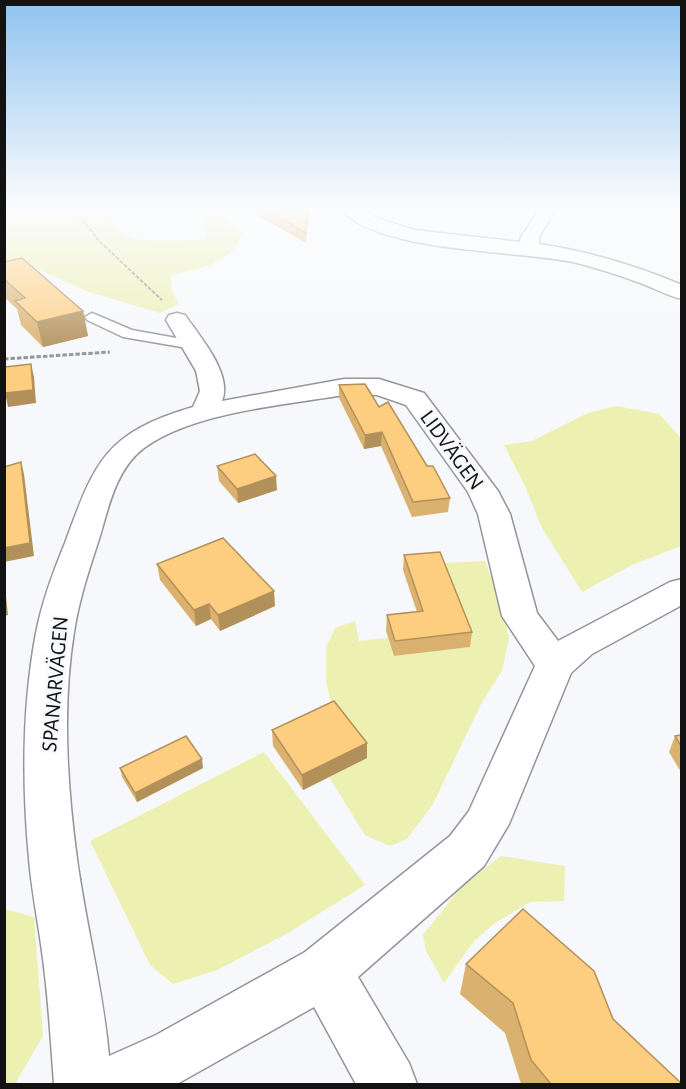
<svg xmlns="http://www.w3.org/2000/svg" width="686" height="1089" font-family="'Alegreya Sans',sans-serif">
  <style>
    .green { fill: #ecf0b1 }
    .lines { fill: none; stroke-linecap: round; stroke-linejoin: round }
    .service-casing { stroke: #959598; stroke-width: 3 }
    .minor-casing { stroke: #959598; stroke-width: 3 }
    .path-far1 { stroke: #949597; stroke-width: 2; stroke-dasharray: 4 1.5; stroke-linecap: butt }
    .path { stroke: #949597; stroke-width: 3; stroke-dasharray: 4.5 2; stroke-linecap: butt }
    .service { fill: #fff; fill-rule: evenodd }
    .minor { fill: #fff; fill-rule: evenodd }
    .wall { fill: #dab16e }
    .shaded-wall { fill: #b2905a }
    .building { fill: #fece80; stroke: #b2905a; stroke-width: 1.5 }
    .labels { text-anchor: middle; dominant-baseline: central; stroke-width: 5; stroke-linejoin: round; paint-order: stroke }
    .street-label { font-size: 22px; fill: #121213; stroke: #f7f8fb }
  </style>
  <rect width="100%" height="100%" fill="#f7f8fb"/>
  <!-- green -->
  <g class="green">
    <path d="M4,207H106C110,218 115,231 127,236C142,243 188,240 206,239V217H223L232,227L242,232C233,265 200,268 171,275L172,291L179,304L160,313L86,291L33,267L5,277Z"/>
    <path d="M616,406L659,414L681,438V546L632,565L582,592L541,526L526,488L504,445L532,441L588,413Z"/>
    <path d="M485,561L501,604L509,638L502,671L482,702L433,804L407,839L390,846L365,835L329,777L367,758L334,717L326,681V647L335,628L355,621L359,641L388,638L394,656L469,647L438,567L445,563Z"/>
    <path d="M264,752L365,885L288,933L217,970L173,984L150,965L90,841Z"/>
    <path d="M501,856L565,866L564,901L530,902L495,923L474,941L444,983L426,951L423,935L462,886Z"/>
    <path d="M5,909L34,917L43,1036L15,1084H5Z"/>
  </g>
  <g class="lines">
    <!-- service casing -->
    <g class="service-casing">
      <path id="service" d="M92,313L132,330L193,341L200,345L193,349L123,337L87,320L85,317Z"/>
    </g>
    <!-- minor casing -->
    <g class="minor-casing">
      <g id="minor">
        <path d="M340,207H359L372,216L414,230L520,242L521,237L541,207H557L539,237V244C587,251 637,266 682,285V299C668,296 656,289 643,284C622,276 600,269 577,263C523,250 370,253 340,207Z"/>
        <path d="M177,313L185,315C200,337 233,374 222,401L344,379H379L424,393L498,491L510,514L537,613L558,641L670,582L682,579V605L592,654L571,673L509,824L484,866L358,977L409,1063L417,1084H356L314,1007L177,1084H54C51,1045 49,1006 44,967C40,931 32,895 29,859C22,784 22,707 36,633C42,602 53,572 65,543C95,461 105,433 193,407L200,391L196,371L166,320L169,315ZM344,395H377L406,405L468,492L478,514L502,616L535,666L469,811L450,836L305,952L156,1035L109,1056C103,989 86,925 77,859C67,784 62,707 74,632C79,599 90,567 100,536C109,505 117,468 144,448C193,412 284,405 344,395Z"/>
      </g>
    </g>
    <!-- path-far1 -->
    <path class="path-far1" d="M73,207L99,241L162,300"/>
    <!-- path -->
    <path class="path" d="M4,359L110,352"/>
    <!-- service -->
    <use href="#service" class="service"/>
    <!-- minor -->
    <use href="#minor" class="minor"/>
  </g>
  <!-- wall -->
  <g class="wall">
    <path d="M249,207H308L306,243L249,210Z"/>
    <path d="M4,262L83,311L88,336L43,347L21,325L17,309L4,297Z"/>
    <path d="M339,385L379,407L427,466L450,498L448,512L412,517L381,446L364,449L339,398Z"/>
    <path d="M217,466L277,490L238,503L219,481Z"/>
    <path d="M404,555L472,632L470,647L394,656L386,631L387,615L417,612L403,570Z"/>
    <path d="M157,564L275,606L220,631L211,619L196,626L160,580Z"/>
    <path d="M272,730L367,758L303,790L273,746Z"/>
    <path d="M681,735V772L669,752L675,736Z"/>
    <path d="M120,768H203L137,802L122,777Z"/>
    <path d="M466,964L613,1019L681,1084H521L505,1033L460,994Z"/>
  </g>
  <!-- shaded-wall -->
  <g class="shaded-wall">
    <path d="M83,311L88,336L43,347L37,322Z"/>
    <path d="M31,364L34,377L36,403L8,407L5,393Z"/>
    <path d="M382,432L381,446L364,449L365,435Z"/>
    <path d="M21,462L24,474L34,556L4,562V548Z"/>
    <path d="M276,476L277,490L238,503L237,489Z"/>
    <path d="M4,578L8,615L4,616Z"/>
    <path d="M274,591L275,606L220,631L218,615Z"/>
    <path d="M209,604L211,619L196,626L194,610Z"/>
    <path d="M367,743V758L303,790L302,775Z"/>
    <path d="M202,759L203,768L137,802L135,793Z"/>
  </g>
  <!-- building -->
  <g class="building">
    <path d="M260,207H308L306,233Z"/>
    <path d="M22,258L83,311L37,322L15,301L25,298L4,279V262Z"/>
    <path d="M31,364L33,390L5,393V367Z"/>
    <path d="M365,384L379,407L388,402L427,466H433L450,498L413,502L382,432L365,435L339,385Z"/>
    <path d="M255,454L276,476L237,489L217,466Z"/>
    <path d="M21,462L30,543L4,548V467Z"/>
    <path d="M223,538L274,591L218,615L209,604L194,610L157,564Z"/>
    <path d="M440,552L472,632L395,641L387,615L423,611L404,555Z"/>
    <path d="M334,701L367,743L302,775L272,730Z"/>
    <path d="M681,735V746L675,736Z"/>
    <path d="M186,736L202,759L135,793L120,768Z"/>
    <path d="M523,909L594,971L613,1019L681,1083V1084H551L531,1060L513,1003L466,964Z"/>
  </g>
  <!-- sky -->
  <linearGradient id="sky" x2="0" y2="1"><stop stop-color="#8fc3ef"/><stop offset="0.58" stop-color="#fbfcfd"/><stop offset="1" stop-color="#fbfcfd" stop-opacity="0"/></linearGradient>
  <rect width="686" height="359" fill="url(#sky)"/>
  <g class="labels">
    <!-- street labels -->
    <g class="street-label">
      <text transform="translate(452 450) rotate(54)">LIDVÄGEN</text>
      <text transform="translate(55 684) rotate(-85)">SPANARVÄGEN</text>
    </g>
  </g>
  <!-- border -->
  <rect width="686" height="1089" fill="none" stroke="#121213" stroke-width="12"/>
</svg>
